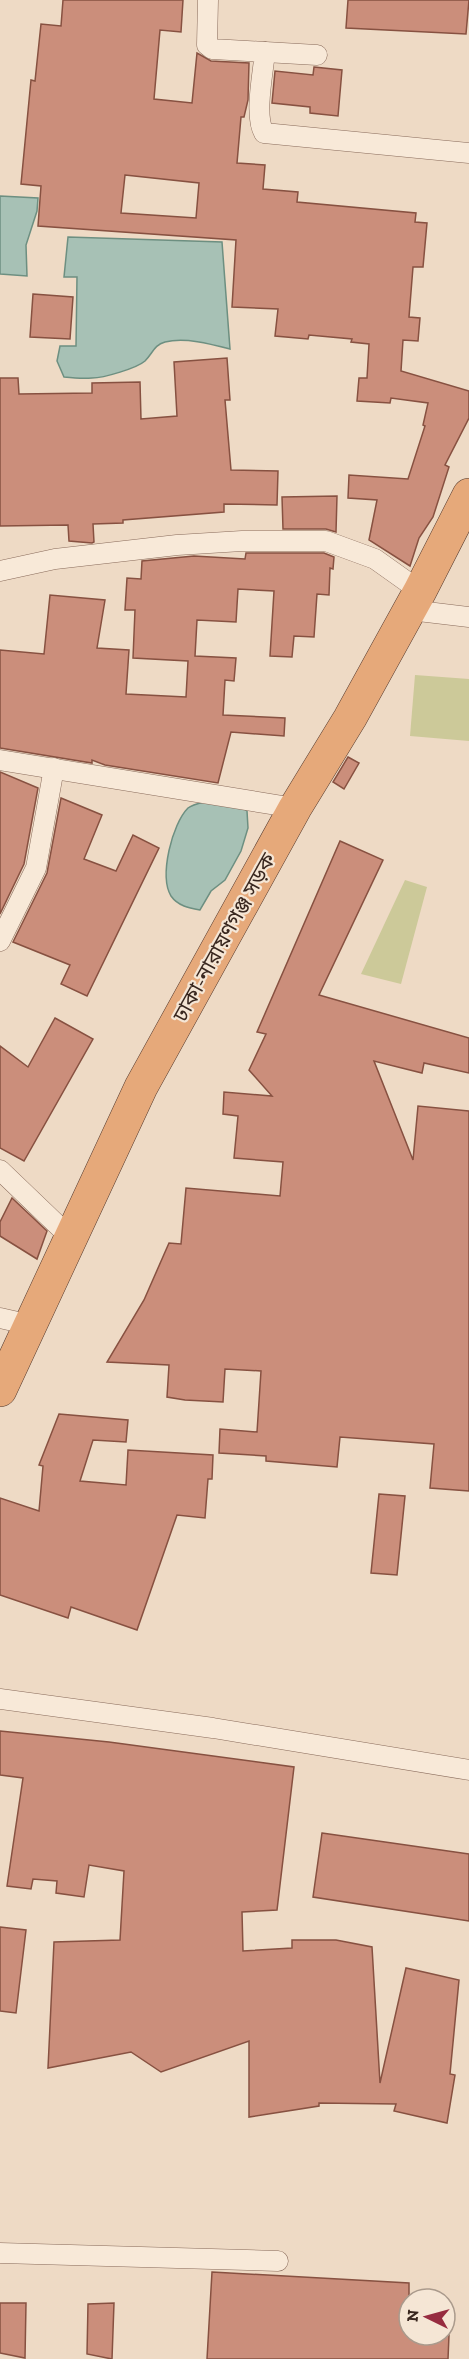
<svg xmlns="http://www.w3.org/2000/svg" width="469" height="2359" font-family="'Zilla Slab','Noto Sans Bengali',serif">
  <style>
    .green { fill: #ccc999 }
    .water { fill: #a7c1b5; stroke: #6d8f81; stroke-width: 1.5 }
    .building { fill: #cb8e7b; stroke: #875141; stroke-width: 1.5; fill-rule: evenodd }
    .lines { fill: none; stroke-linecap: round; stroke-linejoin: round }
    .minor-casing { stroke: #896b5b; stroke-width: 21 }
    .trunk-casing { stroke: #563b2f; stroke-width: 34 }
    .minor { stroke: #f8e9d8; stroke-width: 20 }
    .trunk { stroke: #e6a97a; stroke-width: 33 }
    .labels { text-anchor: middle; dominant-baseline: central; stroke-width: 4.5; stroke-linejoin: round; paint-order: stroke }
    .street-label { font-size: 21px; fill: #39271f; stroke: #f5e6d5 }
  </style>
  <rect width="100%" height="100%" fill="#eedac5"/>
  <!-- green -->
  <g class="green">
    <path d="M415,675L469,679V741L410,736Z"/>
    <path d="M405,880L427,887L401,984L361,974Z"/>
  </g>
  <!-- water -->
  <g class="water">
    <path d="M0,196L38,198L37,211L26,245L27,276L0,274Z"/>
    <path d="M68,237L222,242L230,349C211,344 185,337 165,342C154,345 153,353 145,361C137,368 104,378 92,378C83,379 73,378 64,377L57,361L60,346H76L77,277H64Z"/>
    <path d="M210,800H233L247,811L248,828L241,851L225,880L211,891L200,910C189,908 178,906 171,896C159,876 172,824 188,808C193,804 204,802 210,800Z"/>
  </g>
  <!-- building -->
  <g class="building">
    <path d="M63,0H183L181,32L160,30L154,99L192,103L197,53L211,61L249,63L248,100L244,117H241L237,163L265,165L263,189L298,192L297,202L416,213L415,222L427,223L423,267H413L409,317L420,318L418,341L403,340L401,371L469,391V418L445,465L449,467L433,517L419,538L410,566L369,540L377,500L348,498L349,475L408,479L425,426L423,425L428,403L391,398L390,403L357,401L359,378H367L369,344L351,342L352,339L309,335L308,339L275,336L278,309L232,307L236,240L38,226L41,186L21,184L31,80L35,81L41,24L61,26ZM125,175L199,183L196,218L121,213Z"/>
    <path d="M348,0H469L466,34L346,28Z"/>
    <path d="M314,67L342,70L338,116L310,113V107L272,103L275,71L313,75Z"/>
    <path d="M33,294L73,297L70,339L30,337Z"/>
    <path d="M227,358L230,400H225L231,470L278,471L277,505L224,504V512L123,520V523L93,524L94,542L92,543L69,541L68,525L0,526V378H18L19,394L92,393V383L140,382L141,419L177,416L174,362Z"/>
    <path d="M337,496L336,532L326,529H283L282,497Z"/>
    <path d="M246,553H324L334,557L333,569L330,568L329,595L317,594L314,637L294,636L292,657L270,656L274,591L238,589L236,622L197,620L195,656L236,658L234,681L225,680L223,715L285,718L284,736L231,732L218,783L105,765L92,760V763L0,748V650L44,654L50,595L105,600L97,648L129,650L126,694L186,697L188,661L133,658L135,610H125L127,578L141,579L142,561L194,556L245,559Z"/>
    <path d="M348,757L359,763L344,789L333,782Z"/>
    <path d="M0,772L38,788L24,864L0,914Z"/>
    <path d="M61,798L102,815L84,859L116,871L133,835L159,848L87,996L61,984L70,965L13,942L47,873Z"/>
    <path d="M340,841L383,860L319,995L469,1038V1073L424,1063L422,1073L374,1061L413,1160L418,1106L469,1111V1491L430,1488L434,1444L340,1437L337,1467L266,1461V1456L219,1453L220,1429L257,1432L261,1371L225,1369L223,1402L185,1400L167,1397L169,1365L107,1362L144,1300L169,1243L181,1244L186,1188L280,1196L283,1162L234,1158L238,1116L223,1114L224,1092L272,1096L249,1070L266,1034L257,1032Z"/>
    <path d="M55,1018L93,1039L24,1161L0,1148V1046L28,1067Z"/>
    <path d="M12,1198L47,1231L37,1259L0,1236V1222Z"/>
    <path d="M59,1414L128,1420L126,1442L93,1440L80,1481L126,1485L128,1450L213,1455L212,1479H208L205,1518L177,1515L137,1630L71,1607L68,1618L0,1595V1498L39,1511L43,1466L39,1465Z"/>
    <path d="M379,1494L405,1496L397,1575L371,1573Z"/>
    <path d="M0,1731L109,1742L294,1767L277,1910L242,1912L243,1951L292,1948V1940H336L372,1947L380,2083L406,1968L459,1980L450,2074L455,2075L447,2123L394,2111L396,2104L319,2103V2106L249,2117V2041L161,2072L131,2052L48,2068L54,1942L120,1940L124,1871L89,1865L84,1897L56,1893L57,1881L33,1879L31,1889L7,1886L23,1778L0,1775Z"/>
    <path d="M322,1833L469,1854V1921L313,1897Z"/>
    <path d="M0,1927L26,1930L16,2013L0,2011Z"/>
    <path d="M212,2272L409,2283V2335H449L448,2359H207Z"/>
    <path d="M0,2303H26L25,2358L0,2353Z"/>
    <path d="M114,2303L112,2359L87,2354L88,2304Z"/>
  </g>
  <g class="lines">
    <!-- minor casing -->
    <g class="minor-casing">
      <g id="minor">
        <path d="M208,0L207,45L212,49L265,52C263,73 254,116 264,133L469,153"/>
        <path d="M265,52L317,55"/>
        <path d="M0,571L55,559L177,545L242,541H326L375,559L420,591"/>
        <path d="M410,610L469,617"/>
        <path d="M0,760L295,808"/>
        <path d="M0,941L36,868L54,768"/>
        <path d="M0,1170L71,1238"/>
        <path d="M0,1318L31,1325"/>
        <path d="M0,1699L213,1728L469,1770"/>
        <path d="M0,2253L278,2261"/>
      </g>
    </g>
    <!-- trunk casing -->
    <g class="trunk-casing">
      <path id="trunk" d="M0,1390L141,1087L295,808L350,718L420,591L469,495"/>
    </g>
    <!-- minor -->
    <use href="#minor" class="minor"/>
    <!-- trunk -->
    <use href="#trunk" class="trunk"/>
  </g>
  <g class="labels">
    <!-- street labels -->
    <g class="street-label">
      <text transform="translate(224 937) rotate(-61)">ঢাকা-নারায়ণগঞ্জ সড়ক</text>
    </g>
  </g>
  <!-- north arrow -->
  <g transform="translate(427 2317) rotate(275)"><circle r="28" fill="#f5e6d5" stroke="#aa9a8c" stroke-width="1.5"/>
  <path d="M0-4.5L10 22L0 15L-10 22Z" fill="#972c40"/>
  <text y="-9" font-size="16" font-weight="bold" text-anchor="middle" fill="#39271f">N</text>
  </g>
</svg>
